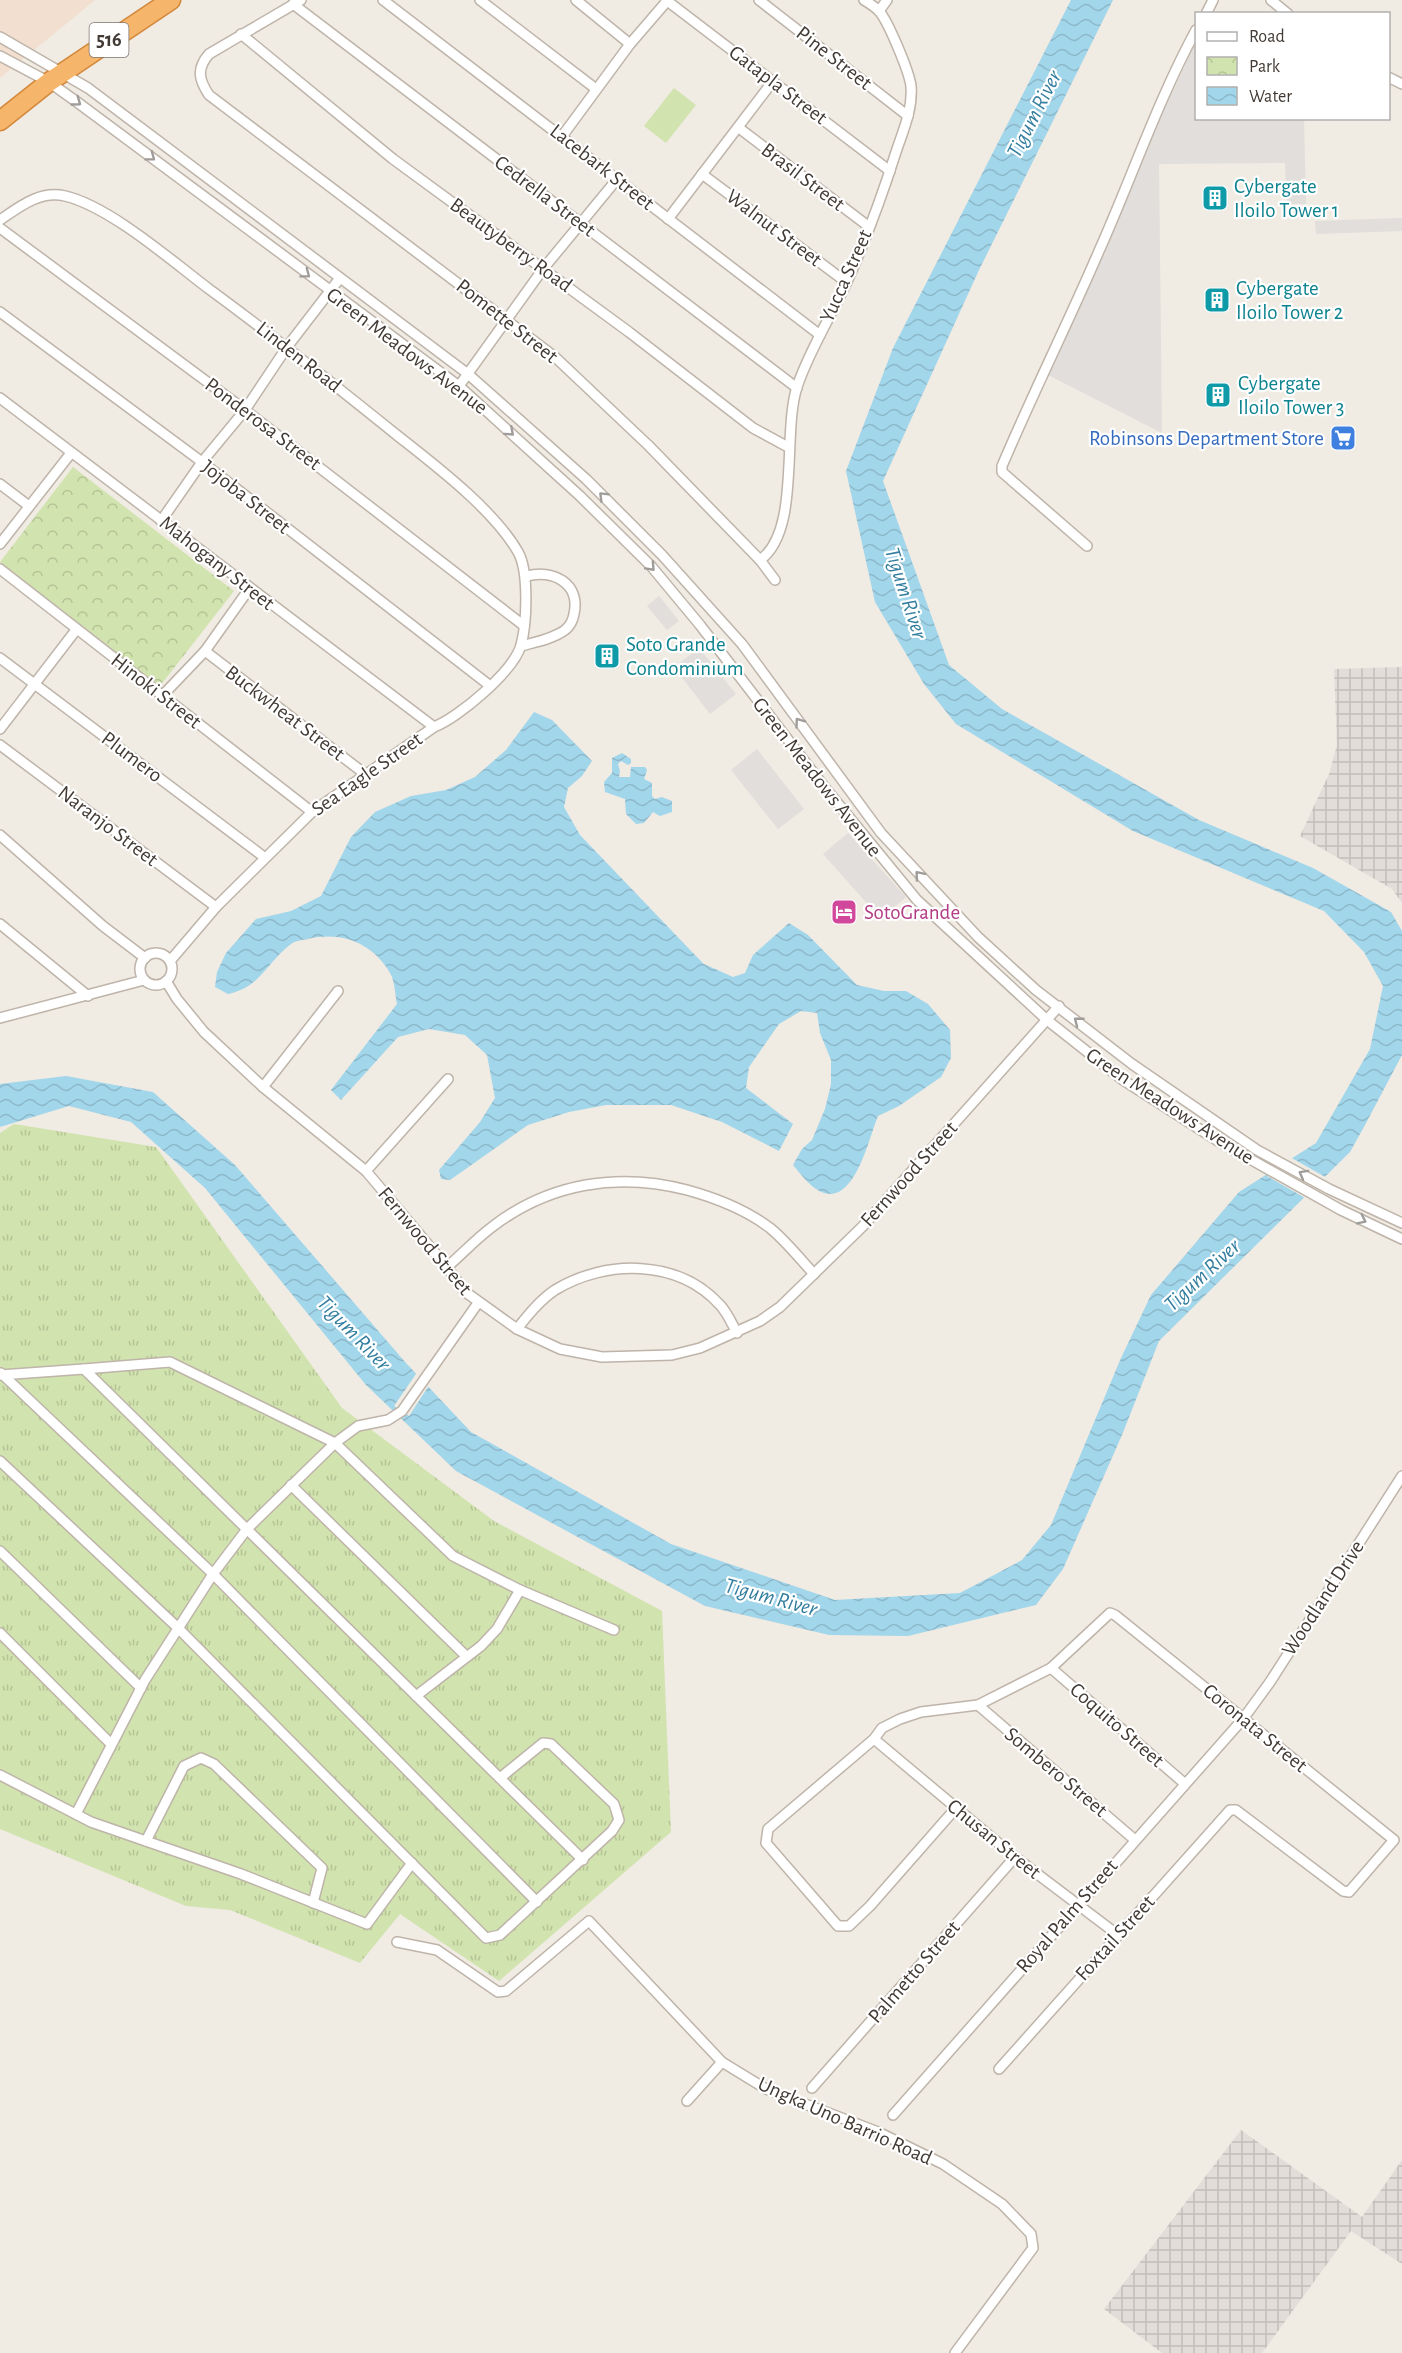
<svg xmlns="http://www.w3.org/2000/svg" width="1402" height="2353" font-family="'Alegreya Sans',sans-serif">
  <style>
    .commercial { fill: #f2dfcf }
    .industrial { fill: url(#industrial-grid) }
    .grass { fill: url(#grass-tufts) }
    .park { fill: url(#park-crowns) }
    .garden { fill: #d1e3ae }
    .parking { fill: #e1dedb }
    .water { fill: url(#water-waves) }
    .pier { fill: #f0ebe3 }
    .lines { fill: none; stroke-linecap: round; stroke-linejoin: round }
    .street-casing { stroke: #beb4a9; stroke-width: 12 }
    .highway-casing { stroke: #d3883b; stroke-width: 21 }
    .street { stroke: #fff; stroke-width: 9 }
    .highway { stroke: #f5b56a; stroke-width: 18 }
    .oneway { stroke: #a09c9a }
    .labels { text-anchor: middle; dominant-baseline: central; stroke-width: 4.5; stroke-linejoin: round; paint-order: stroke }
    .shield { fill: #fff; stroke: #7b7571; stroke-width: 1.5 }
    .shield-label { font-size: 20px; font-weight: bold; fill: #423a34 }
    .street-label { font-size: 21px; fill: #423a34; stroke: #fff }
    .culture-label { font-size: 21px; fill: #0d838f; stroke: #fff; text-anchor: start }
    .shop-label { font-size: 21px; fill: #366cbe; stroke: #fff; text-anchor: end }
    .hotel-label { font-size: 21px; fill: #b23c85; stroke: #fff; text-anchor: start }
    .water-label { font-size: 22px; font-style: italic; fill: #337e9f; stroke: #fff }
  </style>
  <defs>
    <pattern id="industrial-grid" width="8" height="8" patternUnits="userSpaceOnUse" patternTransform="scale(1.5)"><rect width="8" height="8" fill="#e2ddd8"/><path d="M0 4h8M4 0v8" fill="none" stroke="#c3beba"/></pattern>
    <pattern id="grass-tufts" width="24" height="20" patternUnits="userSpaceOnUse" patternTransform="scale(1.5)"><rect width="24" height="20" fill="#d1e3ae"/><path d="M3 7l-1-3M5 7V3M7 7l1-3M15 17l-1-3M17 17v-4M19 17l1-3" fill="none" stroke="#b5c496"/></pattern>
    <pattern id="park-crowns" width="20" height="18" patternUnits="userSpaceOnUse" patternTransform="scale(1.5)"><rect width="20" height="18" fill="#d1e3ae"/><path d="M2 6a3 3 0 1 1 6 0M12 15a3 3 0 1 1 6 0" fill="none" stroke="#b5c496"/></pattern>
    <pattern id="water-waves" width="16" height="10" patternUnits="userSpaceOnUse" patternTransform="scale(1.5)"><rect width="16" height="10" fill="#a2d6eb"/><path d="M0 5q4-4 8 0t8 0" fill="none" stroke="#8db8ca"/></pattern>
  </defs>
  <rect width="100%" height="100%" fill="#f0ebe3"/>
  <!-- commercial -->
  <path class="commercial" d="M0,0H95L0,78Z"/>
  <!-- industrial -->
  <g class="industrial">
    <path d="M1402,667V903L1392,889L1300,836L1329,774L1337,745L1334,669Z"/>
    <path d="M1241,2130L1362,2217L1402,2160V2264L1351,2231L1262,2353H1162L1104,2309Z"/>
  </g>
  <!-- grass -->
  <path class="grass" d="M14,1124L156,1147L342,1408L494,1521L662,1611L671,1832L499,1981L400,1914L360,1963L230,1910L186,1906L0,1829V1133Z"/>
  <!-- park -->
  <path class="park" d="M73,467L234,591L160,686L0,562Z"/>
  <!-- garden -->
  <path class="garden" d="M674,88L696,105L666,143L644,126Z"/>
  <!-- parking -->
  <g class="parking">
    <path d="M1196,42V118L1304,119L1306,204H1287L1285,163L1159,164L1162,433L1048,375L1152,135Z"/>
    <path d="M1402,218V231L1316,234L1315,221Z"/>
    <path d="M659,596L679,621L667,630L647,606Z"/>
    <path d="M699,648L736,694L710,714L674,667Z"/>
    <path d="M757,749L804,809L778,829L731,770Z"/>
    <path d="M848,833L906,897L881,919L823,854Z"/>
  </g>
  <!-- water -->
  <g class="water">
    <path d="M1071,0H1113L979,270L883,481L949,665L1002,709L1199,820L1313,868L1391,912L1402,931V1055L1365,1125L1350,1152L1159,1341L1122,1435L1063,1569L1036,1605L908,1636L829,1635L705,1606L456,1471L366,1385L205,1188L131,1122L69,1106L0,1127V1084L66,1076L153,1092L235,1165L406,1363L471,1432L671,1544L835,1600L960,1593L1022,1560L1051,1525L1121,1358L1151,1295L1239,1192L1316,1143L1370,1049L1383,986L1364,952L1324,911L1133,831L956,724L924,684L875,602L846,471L893,348Z"/>
    <path d="M534,712L552,720L592,761L582,776L568,788L564,807L580,835L695,955L704,964L733,977L745,973L753,955L789,923L808,935L857,985L884,991H906L928,1004L950,1030L951,1058L941,1077L899,1106L878,1116C868,1140 852,1219 812,1186C805,1180 799,1172 793,1165L802,1149L812,1140L825,1109L831,1084V1060L820,1033L817,1013L801,1011L779,1024L749,1067L746,1088L793,1124L779,1151L722,1122L671,1105H606L569,1112L528,1125L450,1180L441,1179L439,1170L480,1122L495,1098L487,1055L465,1035L429,1029L398,1037L341,1100L331,1090L397,1004C395,995 395,981 390,973C373,943 341,931 308,939C302,940 295,941 291,944C266,963 261,987 228,994L215,987L217,972L226,953L256,919L291,911L321,896L351,837L375,812L411,796L446,790L475,777L506,750Z"/>
    <path d="M622,753L631,759V763L628,765L621,761L618,764L620,771L619,777H630L631,767H645L647,770L644,779L652,783V796L655,799L662,797L672,801V812L660,816L653,812L644,823L636,824L626,814L625,799L605,792L604,782L612,773V758Z"/>
  </g>
  <!-- pier -->
  <g class="pier">
    <path d="M1290,1157L1327,1178L1307,1199L1267,1176L1272,1168Z"/>
    <path d="M418,1371L430,1384L409,1416L394,1406Z"/>
  </g>
  <g class="lines">
    <!-- street casing -->
    <g class="street-casing">
      <g id="street">
        <path d="M301,0L209,54C196,69 199,80 209,95L555,357L648,445L760,560L775,580"/>
        <path d="M383,0L820,335"/>
        <path d="M480,0L596,89"/>
        <path d="M576,0L630,44"/>
        <path d="M666,0L890,171"/>
        <path d="M759,0L908,116"/>
        <path d="M1271,0L1288,14"/>
        <path d="M293,4L797,388"/>
        <path d="M879,11L887,0"/>
        <path d="M1206,14L1213,0"/>
        <path d="M241,34L393,159L629,332L753,428L788,447"/>
        <path d="M0,37L88,88L468,374L586,479L662,555L742,644L881,833L978,937L1036,990L1132,1064L1257,1150L1329,1189L1402,1223"/>
        <path d="M0,56L49,82L77,102L459,386L580,496L651,566L700,625L822,784L917,900L1047,1020L1123,1080L1218,1141L1341,1210L1402,1239"/>
        <path d="M1388,77L1402,84"/>
        <path d="M739,128L868,226"/>
        <path d="M563,135L630,44L667,1"/>
        <path d="M702,174L846,282"/>
        <path d="M668,219L773,81"/>
        <path d="M0,220C19,207 40,190 65,196C109,206 172,261 209,289C273,336 336,386 398,436C436,466 494,510 518,552C529,571 527,623 521,645C514,671 458,718 434,727L312,812L216,907L170,961"/>
        <path d="M0,228L245,410L523,625"/>
        <path d="M0,312L202,462L489,685"/>
        <path d="M459,386L543,269L618,178"/>
        <path d="M0,398L434,727"/>
        <path d="M0,484L29,506"/>
        <path d="M161,521L202,462L245,410L287,347L340,278"/>
        <path d="M0,544L71,453"/>
        <path d="M1087,546L1002,472V466C1033,393 1068,323 1099,251C1132,177 1158,100 1196,30"/>
        <path d="M760,560C801,531 782,433 797,387C809,351 830,318 846,284C865,242 882,196 896,152C903,131 913,109 911,86C909,71 888,21 879,11C875,7 869,3 864,0"/>
        <path d="M0,569L312,812"/>
        <path d="M521,646C535,642 553,639 565,630C570,626 573,620 574,614C581,583 552,569 527,576"/>
        <path d="M205,651L365,774"/>
        <path d="M0,658L264,857"/>
        <path d="M162,696L205,651L249,589"/>
        <path d="M0,729L76,630"/>
        <path d="M0,745L216,907"/>
        <path d="M0,835L103,926L145,958"/>
        <path d="M0,924L88,996"/>
        <circle cx="156" cy="969" r="16"/>
        <path d="M166,981L177,999L204,1032L263,1087L366,1171L447,1267L464,1291L517,1329L560,1349L602,1357L672,1355L700,1348L760,1321L780,1307L863,1226L1059,1006"/>
        <path d="M0,1018L144,980"/>
        <path d="M263,1087L338,991"/>
        <path d="M366,1171L448,1079"/>
        <path d="M447,1267C462,1254 476,1239 492,1227C549,1183 618,1172 687,1190C716,1198 745,1209 770,1228C786,1241 800,1259 814,1274"/>
        <path d="M517,1329C528,1315 540,1300 555,1290C606,1259 678,1259 720,1305C727,1312 732,1324 737,1333"/>
        <path d="M84,1369L170,1362L335,1443L453,1556L520,1590L614,1630"/>
        <path d="M1,1373L213,1574L537,1902"/>
        <path d="M0,1375L84,1369L583,1860"/>
        <path d="M0,1461L177,1627L486,1938L500,1935L612,1831L619,1820L614,1804L551,1744L543,1743L500,1778"/>
        <path d="M291,1485L466,1656"/>
        <path d="M0,1551L141,1688"/>
        <path d="M0,1633L111,1744"/>
        <path d="M1051,1668L1184,1783"/>
        <path d="M416,1696L481,1646L497,1629L520,1590"/>
        <path d="M978,1705L1135,1840"/>
        <path d="M874,1739L1015,1857L1118,1935"/>
        <path d="M0,1775L91,1822L241,1874L367,1924L412,1863"/>
        <path d="M956,1808L870,1906L849,1926H838L766,1843L768,1829L874,1739L882,1728L900,1719L921,1712L978,1705L1051,1668L1110,1613L1115,1615L1394,1840L1349,1892L1343,1891L1236,1810H1230L999,2069"/>
        <path d="M76,1814L145,1680L213,1574L247,1529L335,1443L358,1426L388,1420L402,1411L478,1303"/>
        <path d="M146,1841L184,1766L201,1758L214,1764L322,1868L313,1903"/>
        <path d="M397,1942L437,1950L498,1992L506,1991L589,1921L722,2062L766,2089L878,2132L943,2164L1002,2204L1031,2234L1033,2248L955,2353"/>
        <path d="M812,2088L1015,1857"/>
        <path d="M687,2101L722,2062"/>
        <path d="M893,2115L1243,1719L1270,1682L1402,1476"/>
      </g>
    </g>
    <!-- highway casing -->
    <g class="highway-casing">
      <path id="highway" d="M0,121L49,82L171,0"/>
    </g>
    <!-- street -->
    <use href="#street" class="street"/>
    <!-- highway -->
    <use href="#highway" class="highway"/>
  </g>
  <!-- one-way arrows -->
  <defs><path id="oneway-chevron" d="M-2-3.5L2.5 0L-2 3.5" fill="none" stroke-width="1.6" stroke-linecap="round" stroke-linejoin="round" transform="scale(1.5)"/></defs>
  <g class="oneway">
    <use href="#oneway-chevron" transform="translate(77 102) rotate(36)"/>
    <use href="#oneway-chevron" transform="translate(151 157) rotate(37)"/>
    <use href="#oneway-chevron" transform="translate(306 274) rotate(37)"/>
    <use href="#oneway-chevron" transform="translate(510 432) rotate(42)"/>
    <use href="#oneway-chevron" transform="translate(603 496) rotate(-135)"/>
    <use href="#oneway-chevron" transform="translate(651 567) rotate(47)"/>
    <use href="#oneway-chevron" transform="translate(799 722) rotate(-126)"/>
    <use href="#oneway-chevron" transform="translate(919 875) rotate(-130)"/>
    <use href="#oneway-chevron" transform="translate(1078 1021) rotate(-142)"/>
    <use href="#oneway-chevron" transform="translate(1303 1174) rotate(-151)"/>
    <use href="#oneway-chevron" transform="translate(1362 1220) rotate(26)"/>
  </g>
  <!-- icons -->
  <defs>
    <g id="building-square" transform="scale(1.35)"><rect x="-9" y="-9" width="18" height="18" rx="4" fill="#0f9aa8" stroke="#fff"/><path d="M-4-6H4V6H1V3H-1V6H-4ZM-2.5-4.3h1.7v1.8h-1.7ZM.8-4.3h1.7v1.8H.8ZM-2.5-1h1.7V.8h-1.7ZM.8-1h1.7V.8H.8Z" fill="#fff"/></g>
    <g id="supermarket-square" transform="scale(1.35)"><rect x="-9" y="-9" width="18" height="18" rx="4" fill="#3f7fe0" stroke="#fff"/><path d="M-6-5.5h2.5l.6 2H6L4.5 2H-2.5L-4.4-4H-6ZM-1.5 3.2a1.3 1.3 0 1 0 .1 0ZM3 3.2a1.3 1.3 0 1 0 .1 0Z" fill="#fff"/></g>
    <g id="hotel-square" transform="scale(1.35)"><rect x="-9" y="-9" width="18" height="18" rx="4" fill="#d1479c" stroke="#fff"/><path d="M-6-4.5h1.5V1H6V5H4.5V3h-9V5H-6ZM-4 0a1.8 1.8 0 1 1 3.6 0ZM.5 0V-2.5h3Q6-2.5 6 0Z" fill="#fff"/></g>
  </defs>
  <g fill-rule="evenodd">
    <use href="#building-square" x="1215" y="198"/>
    <use href="#building-square" x="1217" y="300"/>
    <use href="#building-square" x="1218" y="395"/>
    <use href="#supermarket-square" x="1343" y="438"/>
    <use href="#building-square" x="607" y="656"/>
    <use href="#hotel-square" x="844" y="912"/>
  </g>
  <g class="labels">
    <!-- shield labels -->
    <rect class="shield" x="89.5" y="23" width="39" height="34" rx="4.5"/>
    <g class="shield-label">
      <text x="109" y="40">516</text>
    </g>
    <!-- street labels -->
    <g class="street-label">
      <text transform="translate(834 58) rotate(38)">Pine Street</text>
      <text transform="translate(778 85) rotate(37)">Gatapla Street</text>
      <text transform="translate(602 167) rotate(38)">Lacebark Street</text>
      <text transform="translate(803 177) rotate(37)">Brasil Street</text>
      <text transform="translate(545 196) rotate(37)">Cedrella Street</text>
      <text transform="translate(774 228) rotate(37)">Walnut Street</text>
      <text transform="translate(511 245) rotate(36)">Beautyberry Road</text>
      <text transform="translate(846 276) rotate(-66)">Yucca Street</text>
      <text transform="translate(507 321) rotate(38)">Pomette Street</text>
      <text transform="translate(407 351) rotate(37)">Green Meadows Avenue</text>
      <text transform="translate(299 357) rotate(38)">Linden Road</text>
      <text transform="translate(263 424) rotate(37)">Ponderosa Street</text>
      <text transform="translate(246 497) rotate(38)">Jojoba Street</text>
      <text transform="translate(217 563) rotate(38)">Mahogany Street</text>
      <text transform="translate(156 691) rotate(38)">Hinoki Street</text>
      <text transform="translate(285 713) rotate(37)">Buckwheat Street</text>
      <text transform="translate(132 757) rotate(37)">Plumero</text>
      <text transform="translate(367 774) rotate(-35)">Sea Eagle Street</text>
      <text transform="translate(817 777) rotate(52)">Green Meadows Avenue</text>
      <text transform="translate(108 826) rotate(37)">Naranjo Street</text>
      <text transform="translate(1170 1106) rotate(33)">Green Meadows Avenue</text>
      <text transform="translate(909 1174) rotate(-48)">Fernwood Street</text>
      <text transform="translate(425 1241) rotate(50)">Fernwood Street</text>
      <text transform="translate(1323 1598) rotate(-57)">Woodland Drive</text>
      <text transform="translate(1117 1725) rotate(41)">Coquito Street</text>
      <text transform="translate(1255 1728) rotate(39)">Coronata Street</text>
      <text transform="translate(1056 1772) rotate(40)">Sombero Street</text>
      <text transform="translate(994 1839) rotate(39)">Chusan Street</text>
      <text transform="translate(1067 1916) rotate(-49)">Royal Palm Street</text>
      <text transform="translate(1115 1938) rotate(-48)">Foxtail Street</text>
      <text transform="translate(914 1972) rotate(-49)">Palmetto Street</text>
      <text transform="translate(845 2121) rotate(24)">Ungka Uno Barrio Road</text>
    </g>
    <!-- culture labels -->
    <g class="culture-label">
      <text x="1234" y="186">Cybergate<tspan x="1234" dy="24">Iloilo Tower 1</tspan></text>
      <text x="1236" y="288">Cybergate<tspan x="1236" dy="24">Iloilo Tower 2</tspan></text>
      <text x="1238" y="383">Cybergate<tspan x="1238" dy="24">Iloilo Tower 3</tspan></text>
      <text x="626" y="644">Soto Grande<tspan x="626" dy="24">Condominium</tspan></text>
    </g>
    <!-- shop labels -->
    <g class="shop-label">
      <text x="1324" y="438">Robinsons Department Store</text>
    </g>
    <!-- hotel labels -->
    <g class="hotel-label">
      <text x="864" y="912">SotoGrande</text>
    </g>
    <!-- water labels -->
    <g class="water-label">
      <text transform="translate(1034 114) rotate(-63)">Tigum River</text>
      <text transform="translate(906 593) rotate(72)">Tigum River</text>
      <text transform="translate(1202 1275) rotate(-43)">Tigum River</text>
      <text transform="translate(354 1333) rotate(46)">Tigum River</text>
      <text transform="translate(771 1597) rotate(15)">Tigum River</text>
    </g>
  </g>
  <!-- legend -->
  <rect x="1195" y="12" width="195" height="108" fill="#ffffff" stroke="#b3b0ae" stroke-width="1.5"/>
  <rect x="1207" y="32" width="30" height="9" fill="#ffffff" stroke="#b3b0ae" stroke-width="1.5"/>
  <text x="1249" y="42" font-size="18" fill="#423a34">Road</text>
  <rect x="1207" y="57" width="30" height="18" fill="url(#park-crowns)" stroke="#b3b0ae" stroke-width="1.5"/>
  <text x="1249" y="72" font-size="18" fill="#423a34">Park</text>
  <rect x="1207" y="87" width="30" height="18" fill="url(#water-waves)" stroke="#b3b0ae" stroke-width="1.5"/>
  <text x="1249" y="102" font-size="18" fill="#423a34">Water</text>
</svg>
